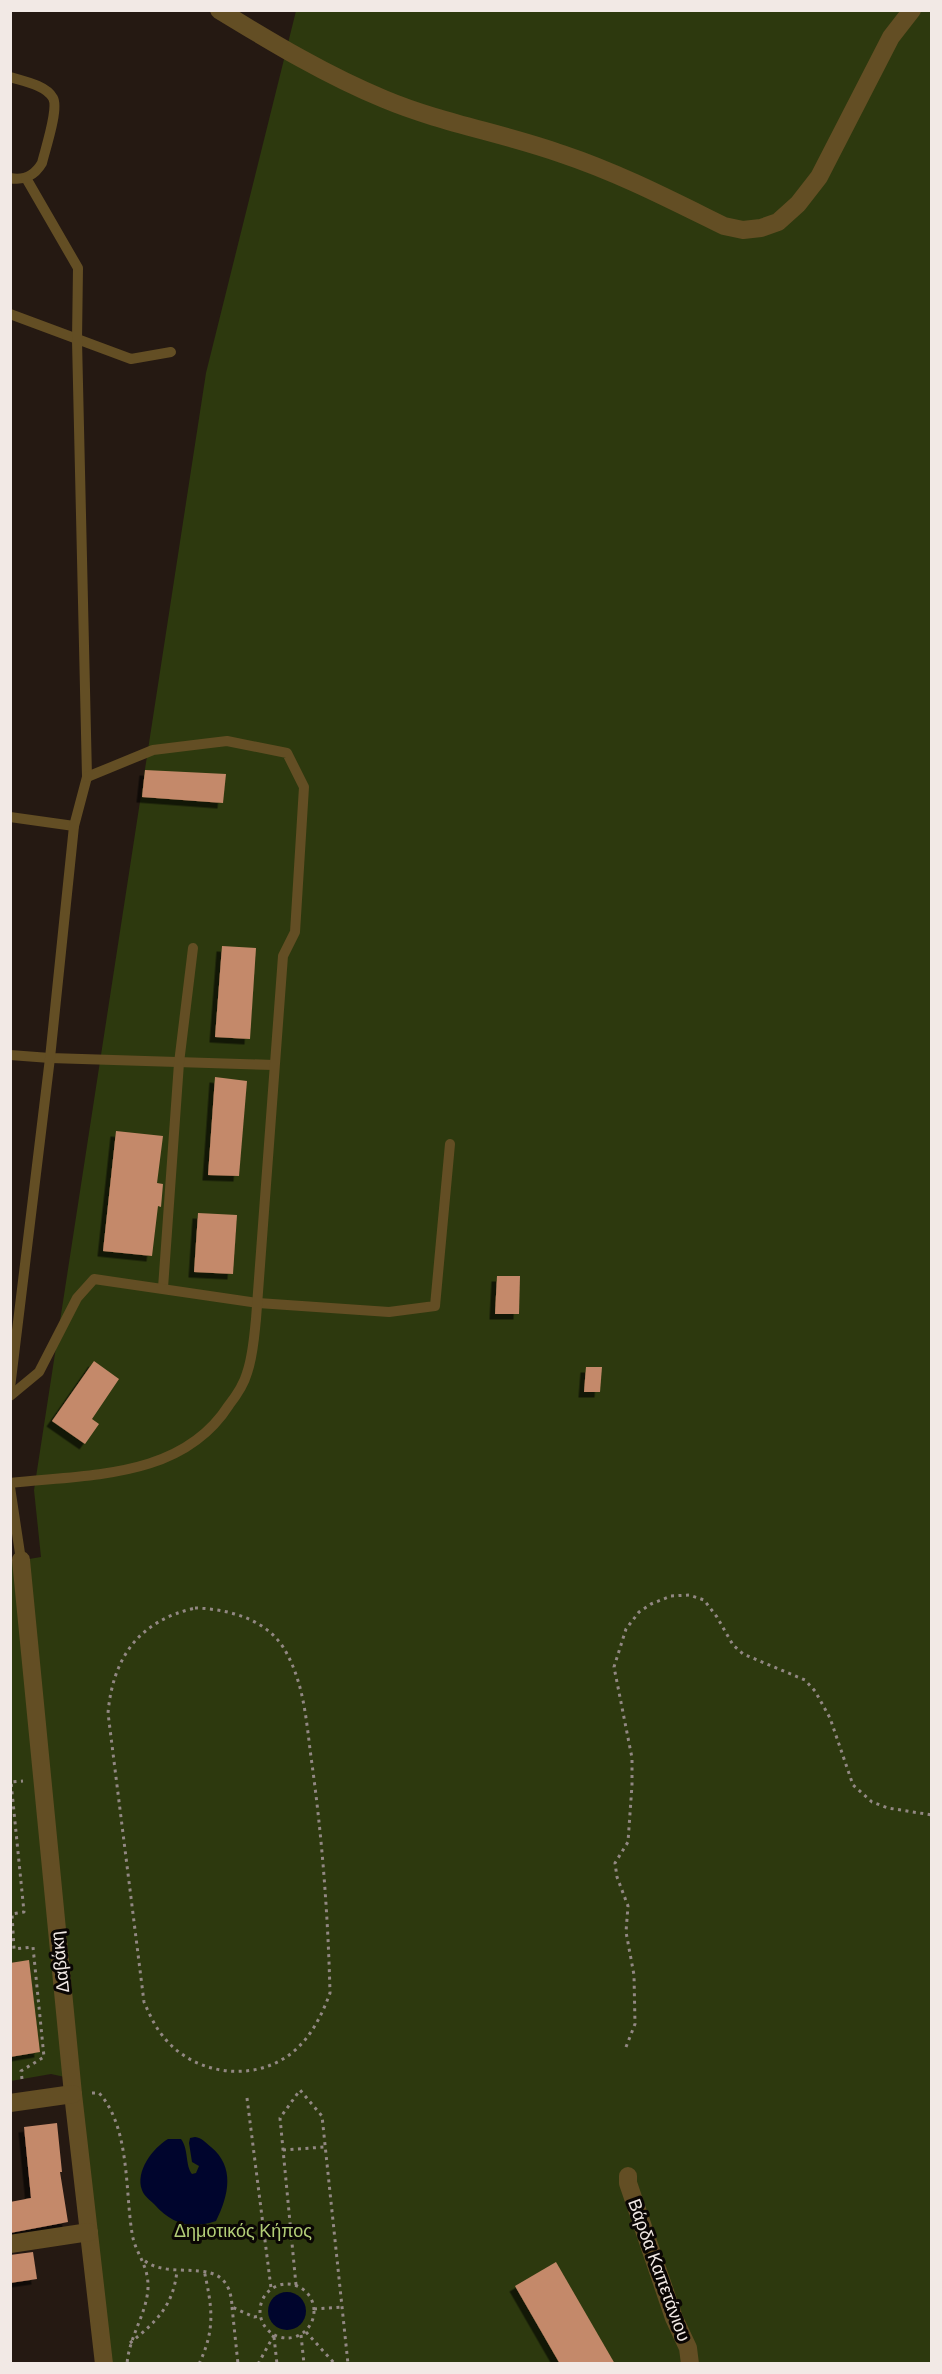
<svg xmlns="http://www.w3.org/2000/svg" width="942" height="2374" font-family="Rubik,sans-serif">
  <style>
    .green { fill: #2d390e }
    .water { fill: #00052d }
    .building { fill: #c4896a; filter: url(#shadow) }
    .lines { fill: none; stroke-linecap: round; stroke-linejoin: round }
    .path { stroke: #928883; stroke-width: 3; stroke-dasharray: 3 4.5; stroke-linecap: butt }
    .service { stroke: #634e24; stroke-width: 10 }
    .minor { stroke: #634e24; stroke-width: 18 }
    .tertiary { stroke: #634e24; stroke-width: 18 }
    .labels { text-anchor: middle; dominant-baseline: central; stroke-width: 6; stroke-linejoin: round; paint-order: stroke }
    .street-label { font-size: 18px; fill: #f2e9e5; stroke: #0a0604 }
    .park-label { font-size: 18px; fill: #b2cd77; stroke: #0a0604 }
  </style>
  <defs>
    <filter id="shadow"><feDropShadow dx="-5.5" dy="5.5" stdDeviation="0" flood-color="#0009"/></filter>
  </defs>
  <rect width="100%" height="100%" fill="#251912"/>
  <!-- green -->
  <path class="green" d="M296,11H931V2363H110L74,2079L51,2074L11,2081V1562L41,1557L34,1490L206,373Z"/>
  <!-- water -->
  <g class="water">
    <path d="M195,2137C202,2138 205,2142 211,2147C235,2167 229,2195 216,2221C190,2230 172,2224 154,2204C150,2200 144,2196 142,2190C135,2171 153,2148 168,2139H181C189,2150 185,2165 192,2174L196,2173L199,2166L192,2162L189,2143L190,2138Z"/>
    <circle cx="287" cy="2311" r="19"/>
  </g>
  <!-- building -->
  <g class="building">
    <path d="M145,770L226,774L223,803L142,797Z"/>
    <path d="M222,946L256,948L250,1039L215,1037Z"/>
    <path d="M215,1077L247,1081L239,1176L208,1175Z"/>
    <path d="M116,1131L163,1136L157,1183L163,1184L161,1207L158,1206L152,1256L103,1251Z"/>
    <path d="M198,1213L237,1215L233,1274L194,1272Z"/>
    <path d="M497,1276H520L519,1314H495Z"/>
    <path d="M94,1361L119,1379L92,1419L99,1424L85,1444L52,1421Z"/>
    <path d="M586,1367H602L600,1392H584Z"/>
    <path d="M29,1960L40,2052L10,2057V1963Z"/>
    <path d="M57,2123L62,2172H60L68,2222L10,2233V2202L31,2198L24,2127Z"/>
    <path d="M33,2252L37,2279L10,2283V2255Z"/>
    <path d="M556,2262L615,2364H560L515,2286Z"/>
  </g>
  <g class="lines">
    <!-- path -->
    <g class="path">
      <path d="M195,1608C227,1609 264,1618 283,1647C304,1681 306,1719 311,1757C322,1835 328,1914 330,1993C322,2015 311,2037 293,2052C254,2084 192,2075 162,2035C154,2025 149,2013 144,2002L108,1713C113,1657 139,1621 195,1608Z"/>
      <path d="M626,2047L635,2024L634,1975L626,1932L628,1906L617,1877L615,1863L628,1842L632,1785V1758L614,1667L626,1629L639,1612L651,1604L671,1596L689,1595L704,1600L717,1617L733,1645L743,1654L805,1680L815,1691L830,1718L853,1785L872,1802L888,1808L932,1815"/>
      <path d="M22,2079L21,2071L44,2057L33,1947L14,1949L12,1914L24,1912L11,1782L23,1781"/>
      <path d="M92,2093H99C130,2127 125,2190 132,2233C135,2254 149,2264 148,2289C146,2315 129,2337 127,2364"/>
      <path d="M247,2098L271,2288"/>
      <path d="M283,2150L325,2147"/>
      <path d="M145,2261C174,2283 230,2250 232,2307L254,2317L260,2316"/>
      <circle cx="287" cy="2311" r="27"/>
      <path d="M296,2285L280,2118L300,2090L322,2116L348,2364"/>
      <path d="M232,2307L238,2364"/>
      <path d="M314,2309L342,2307"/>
      <path d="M306,2332L335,2364"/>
      <path d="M301,2335L304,2364"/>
      <path d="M274,2337L277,2364"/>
      <path d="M130,2343C157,2321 173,2306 177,2271"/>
      <path d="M199,2364C216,2328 212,2307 204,2270"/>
      <path d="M258,2364L274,2335"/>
    </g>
    <!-- service -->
    <g class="service">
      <path d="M10,77C23,81 46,85 53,98C59,109 45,150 42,163C35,175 24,181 10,178"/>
      <path d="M10,314L131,359L171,352"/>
      <path d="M10,817L74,826"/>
      <path d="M10,1055L50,1058L274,1065"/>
      <path d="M163,1288L179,1063L193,948"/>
      <path d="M10,1388L50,1058L74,826L87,777L77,340L78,268L26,178"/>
      <path d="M10,1396L39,1372L77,1298L94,1279L258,1303L389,1312L435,1306L450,1144"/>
      <path d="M10,1483C89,1474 182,1479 229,1405C236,1396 244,1384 247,1373C253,1356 254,1338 256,1319L283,956L295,932L304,787L287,753L227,741L202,744L153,750L87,777"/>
      <path d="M10,1487L21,1560"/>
    </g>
    <!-- minor -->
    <g class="minor">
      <path d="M21,1560L73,2094L104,2364"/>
      <path d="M10,2103L73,2094"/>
      <path d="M628,2176V2183L674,2318L688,2348L690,2364"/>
      <path d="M10,2244L89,2232"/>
    </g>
    <!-- tertiary -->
    <path class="tertiary" d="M219,10C273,43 326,75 384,99C441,123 503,133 562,154C619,173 671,200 724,226L743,230L761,228L778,222L798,204L819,177L891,37L912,10"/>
  </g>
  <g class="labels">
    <!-- street labels -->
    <g class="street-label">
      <text transform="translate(60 1962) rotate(-96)">Δαβάκη</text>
      <text transform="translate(659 2270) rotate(70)">Βάρδα Καπετάνιου</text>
    </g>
    <!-- park labels -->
    <g class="park-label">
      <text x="243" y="2231">Δημοτικός Κήπος</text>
    </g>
  </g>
  <!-- border -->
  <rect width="942" height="2374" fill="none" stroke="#f2e9e5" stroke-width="24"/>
</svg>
